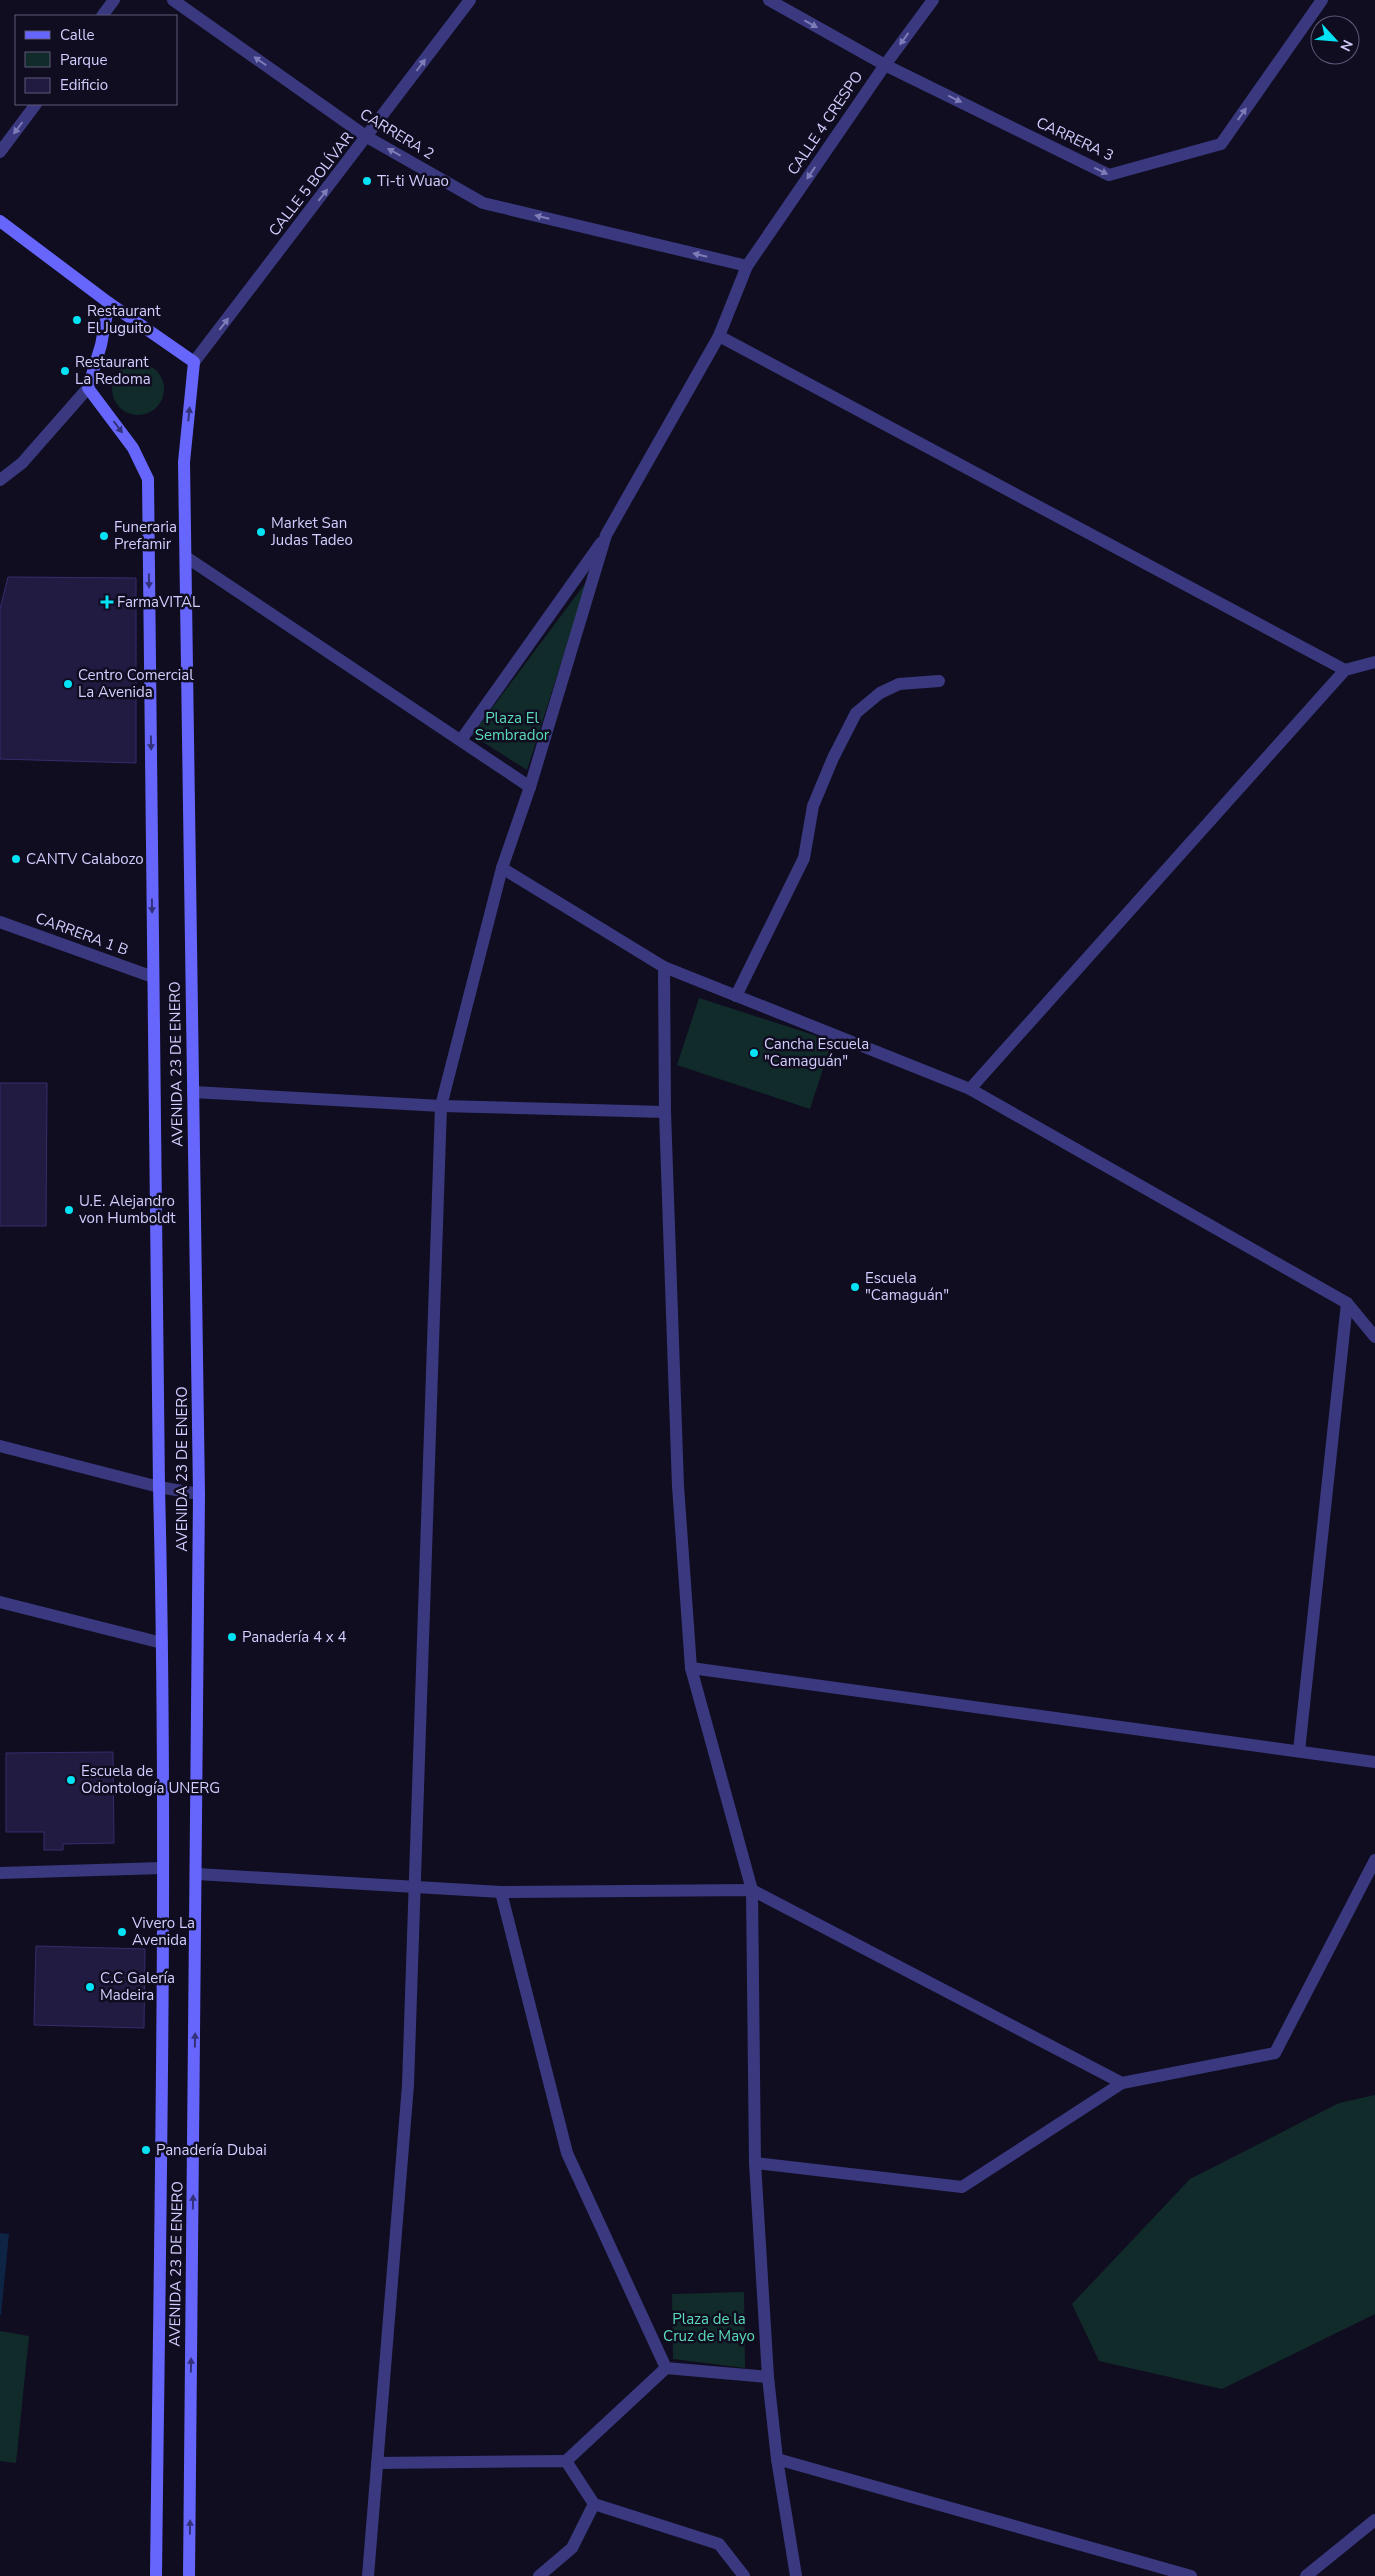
<svg xmlns="http://www.w3.org/2000/svg" width="1375" height="2576" font-family="'Nunito Sans',sans-serif">
  <style>
    .green { fill: #102b29 }
    .water { fill: #0d2445 }
    .building { fill: #211a41; stroke: #372c6d }
    .lines { fill: none; stroke-linecap: round; stroke-linejoin: round }
    .minor { stroke: #3a397f; stroke-width: 12 }
    .secondary { stroke: #6666fd; stroke-width: 12 }
    .oneway { fill: #7e7cb8 }
    .oneway2 { fill: #323179 }
    .poi-dot { fill: #03e3f5; stroke: #100d21; stroke-width: 2 }
    .labels { text-anchor: middle; dominant-baseline: central; stroke-width: 5; stroke-linejoin: round; paint-order: stroke }
    .street-label { font-size: 15px; fill: #d2cefe; stroke: #100d21 }
    .poi-label { font-size: 15px; fill: #d2cefe; stroke: #100d21; text-anchor: start }
    .park-label { font-size: 15px; fill: #5bddb9; stroke: #100d21 }
  </style>
  <rect width="100%" height="100%" fill="#100d21"/>
  <!-- green -->
  <g class="green">
    <circle cx="138" cy="389" r="26"/>
    <path d="M587,581L527,770L472,735Z"/>
    <path d="M699,998L832,1041L810,1109L677,1065Z"/>
    <path d="M1375,2095V2314L1222,2389L1099,2361L1072,2304L1190,2179L1339,2103Z"/>
    <path d="M744,2292L745,2368L673,2359L672,2294Z"/>
    <path d="M0,2331L29,2336L16,2463L0,2461Z"/>
  </g>
  <!-- water -->
  <path class="water" d="M0,2233L9,2234L1,2315H0Z"/>
  <!-- building -->
  <g class="building">
    <path d="M8,577L136,578V763L0,759V609Z"/>
    <path d="M0,1083H47L46,1226H0Z"/>
    <path d="M113,1752L114,1843L63,1844V1850H44V1832H6V1753Z"/>
    <path d="M36,1946L145,1949L144,2028L34,2025Z"/>
  </g>
  <g class="lines">
    <!-- minor -->
    <g class="minor">
      <path d="M173,0L367,137L483,203L747,266"/>
      <path d="M769,0L885,65L1109,175L1221,144L1322,0"/>
      <path d="M102,16L114,0"/>
      <path d="M0,152L36,104"/>
      <path d="M719,336L1345,670"/>
      <path d="M194,362L470,0"/>
      <path d="M0,480L22,463L88,388"/>
      <path d="M186,557L530,787"/>
      <path d="M461,740L601,543"/>
      <path d="M502,868L664,967L970,1089L1347,1303L1375,1337"/>
      <path d="M0,922L153,977"/>
      <path d="M664,967L665,1112L678,1486L691,1668L752,1890L755,2163L768,2377L777,2459L796,2576"/>
      <path d="M736,996L804,858L813,806L833,758L856,713L880,693L899,684L939,681"/>
      <path d="M970,1089L1345,670L1375,662"/>
      <path d="M193,1092L441,1106L665,1112"/>
      <path d="M0,1446L159,1487L199,1494"/>
      <path d="M0,1602L162,1643"/>
      <path d="M691,1668L1375,1762"/>
      <path d="M1299,1751L1347,1303"/>
      <path d="M0,1873L162,1868"/>
      <path d="M197,1874L501,1892L752,1890L1122,2083L1275,2053L1375,1860"/>
      <path d="M501,1892L567,2153L666,2368"/>
      <path d="M755,2163L962,2187L1122,2083"/>
      <path d="M777,2459L1191,2576"/>
      <path d="M566,2461L666,2368L768,2377"/>
      <path d="M377,2463L566,2461L594,2504L719,2544L744,2576"/>
      <path d="M368,2576L408,2085L441,1106L502,868L530,787L606,535L719,336L747,266L885,65L933,0"/>
      <path d="M539,2576L572,2548L594,2504"/>
      <path d="M1306,2576L1375,2520"/>
    </g>
    <!-- secondary -->
    <g class="secondary">
      <path d="M0,221L109,303L194,362L184,462L199,1494L189,2576"/>
      <path d="M109,303L101,345L88,388L133,448L148,479L159,1487C168,1850 160,2213 156,2576"/>
    </g>
  </g>
  <!-- one-way arrows -->
  <defs><path id="oneway-solid" d="M-6-.8H1V-3.2L6.5 0L1 3.2V.8H-6Z" transform="scale(1.25)"/></defs>
  <g class="oneway">
    <use href="#oneway-solid" transform="translate(811 24) rotate(29)"/>
    <use href="#oneway-solid" transform="translate(904 39) rotate(126)"/>
    <use href="#oneway-solid" transform="translate(260 61) rotate(-145)"/>
    <use href="#oneway-solid" transform="translate(421 65) rotate(-53)"/>
    <use href="#oneway-solid" transform="translate(955 99) rotate(26)"/>
    <use href="#oneway-solid" transform="translate(1242 114) rotate(-55)"/>
    <use href="#oneway-solid" transform="translate(18 128) rotate(127)"/>
    <use href="#oneway-solid" transform="translate(394 152) rotate(-151)"/>
    <use href="#oneway-solid" transform="translate(1101 171) rotate(26)"/>
    <use href="#oneway-solid" transform="translate(811 173) rotate(124)"/>
    <use href="#oneway-solid" transform="translate(323 195) rotate(-52)"/>
    <use href="#oneway-solid" transform="translate(542 217) rotate(-166)"/>
    <use href="#oneway-solid" transform="translate(700 255) rotate(-166)"/>
    <use href="#oneway-solid" transform="translate(224 324) rotate(-52)"/>
  </g>
  <g class="oneway2">
    <use href="#oneway-solid" transform="translate(189 414) rotate(-84)"/>
    <use href="#oneway-solid" transform="translate(118 427) rotate(53)"/>
    <use href="#oneway-solid" transform="translate(149 581) rotate(89)"/>
    <use href="#oneway-solid" transform="translate(151 743) rotate(89)"/>
    <use href="#oneway-solid" transform="translate(152 906) rotate(89)"/>
    <use href="#oneway-solid" transform="translate(195 2040) rotate(-89)"/>
    <use href="#oneway-solid" transform="translate(193 2202) rotate(-89)"/>
    <use href="#oneway-solid" transform="translate(191 2365) rotate(-89)"/>
    <use href="#oneway-solid" transform="translate(190 2527) rotate(-89)"/>
  </g>
  <!-- markers -->
  <g class="poi-dot">
    <circle cx="367" cy="181" r="5"/>
    <circle cx="77" cy="320" r="5"/>
    <circle cx="65" cy="371" r="5"/>
    <circle cx="261" cy="532" r="5"/>
    <circle cx="104" cy="536" r="5"/>
    <path d="M104.5 594.5h5v5h5v5h-5v5h-5v-5h-5v-5h5z"/>
    <circle cx="68" cy="684" r="5"/>
    <circle cx="16" cy="859" r="5"/>
    <circle cx="754" cy="1053" r="5"/>
    <circle cx="69" cy="1210" r="5"/>
    <circle cx="855" cy="1287" r="5"/>
    <circle cx="232" cy="1637" r="5"/>
    <circle cx="71" cy="1780" r="5"/>
    <circle cx="122" cy="1932" r="5"/>
    <circle cx="90" cy="1987" r="5"/>
    <circle cx="146" cy="2150" r="5"/>
  </g>
  <g class="labels">
    <!-- street labels -->
    <g class="street-label">
      <text transform="translate(825 123) rotate(-56)">CALLE 4 CRESPO</text>
      <text transform="translate(397 134) rotate(31)">CARRERA 2</text>
      <text transform="translate(1075 139) rotate(25)">CARRERA 3</text>
      <text transform="translate(311 184) rotate(-52)">CALLE 5 BOLÍVAR</text>
      <text transform="translate(82 934) rotate(20)">CARRERA 1 B</text>
      <text transform="translate(176 1064) rotate(-91)">AVENIDA 23 DE ENERO</text>
      <text transform="translate(182 1469) rotate(-90)">AVENIDA 23 DE ENERO</text>
      <text transform="translate(176 2264) rotate(-89)">AVENIDA 23 DE ENERO</text>
    </g>
    <!-- poi labels -->
    <g class="poi-label">
      <text x="377" y="181">Ti-ti Wuao</text>
      <text x="87" y="311">Restaurant<tspan x="87" dy="17">El Juguito</tspan></text>
      <text x="75" y="362">Restaurant<tspan x="75" dy="17">La Redoma</tspan></text>
      <text x="271" y="523">Market San<tspan x="271" dy="17">Judas Tadeo</tspan></text>
      <text x="114" y="527">Funeraria<tspan x="114" dy="17">Prefamir</tspan></text>
      <text x="117" y="602">FarmaVITAL</text>
      <text x="78" y="675">Centro Comercial<tspan x="78" dy="17">La Avenida</tspan></text>
      <text x="26" y="859">CANTV Calabozo</text>
      <text x="764" y="1044">Cancha Escuela<tspan x="764" dy="17">"Camaguán"</tspan></text>
      <text x="79" y="1201">U.E. Alejandro<tspan x="79" dy="17">von Humboldt</tspan></text>
      <text x="865" y="1278">Escuela<tspan x="865" dy="17">"Camaguán"</tspan></text>
      <text x="242" y="1637">Panadería 4 x 4</text>
      <text x="81" y="1771">Escuela de<tspan x="81" dy="17">Odontología UNERG</tspan></text>
      <text x="132" y="1923">Vivero La<tspan x="132" dy="17">Avenida</tspan></text>
      <text x="100" y="1978">C.C Galería<tspan x="100" dy="17">Madeira</tspan></text>
      <text x="156" y="2150">Panadería Dubai</text>
    </g>
    <!-- park labels -->
    <g class="park-label">
      <text x="512" y="718">Plaza El<tspan x="512" dy="17">Sembrador</tspan></text>
      <text x="709" y="2319">Plaza de la<tspan x="709" dy="17">Cruz de Mayo</tspan></text>
    </g>
  </g>
  <!-- legend -->
  <rect x="15" y="15" width="162" height="90" fill="#100d21" stroke="#5e5a79"/>
  <rect x="25" y="31" width="25" height="8" fill="#6666fd" stroke="#5e5a79"/>
  <text x="60" y="40" font-size="15" fill="#d2cefe">Calle</text>
  <rect x="25" y="52" width="25" height="15" fill="#102b29" stroke="#5e5a79"/>
  <text x="60" y="65" font-size="15" fill="#d2cefe">Parque</text>
  <rect x="25" y="78" width="25" height="15" fill="#211a41" stroke="#5e5a79"/>
  <text x="60" y="90" font-size="15" fill="#d2cefe">Edificio</text>
  <!-- north arrow -->
  <g transform="translate(1335 40) rotate(116)"><circle r="24" fill="#100d21" stroke="#5e5a79"/>
  <path d="M0-4L9 19L0 12L-9 19Z" fill="#03e3f5"/>
  <text y="-8" font-size="14" font-weight="bold" text-anchor="middle" fill="#d2cefe">N</text>
  </g>
</svg>
